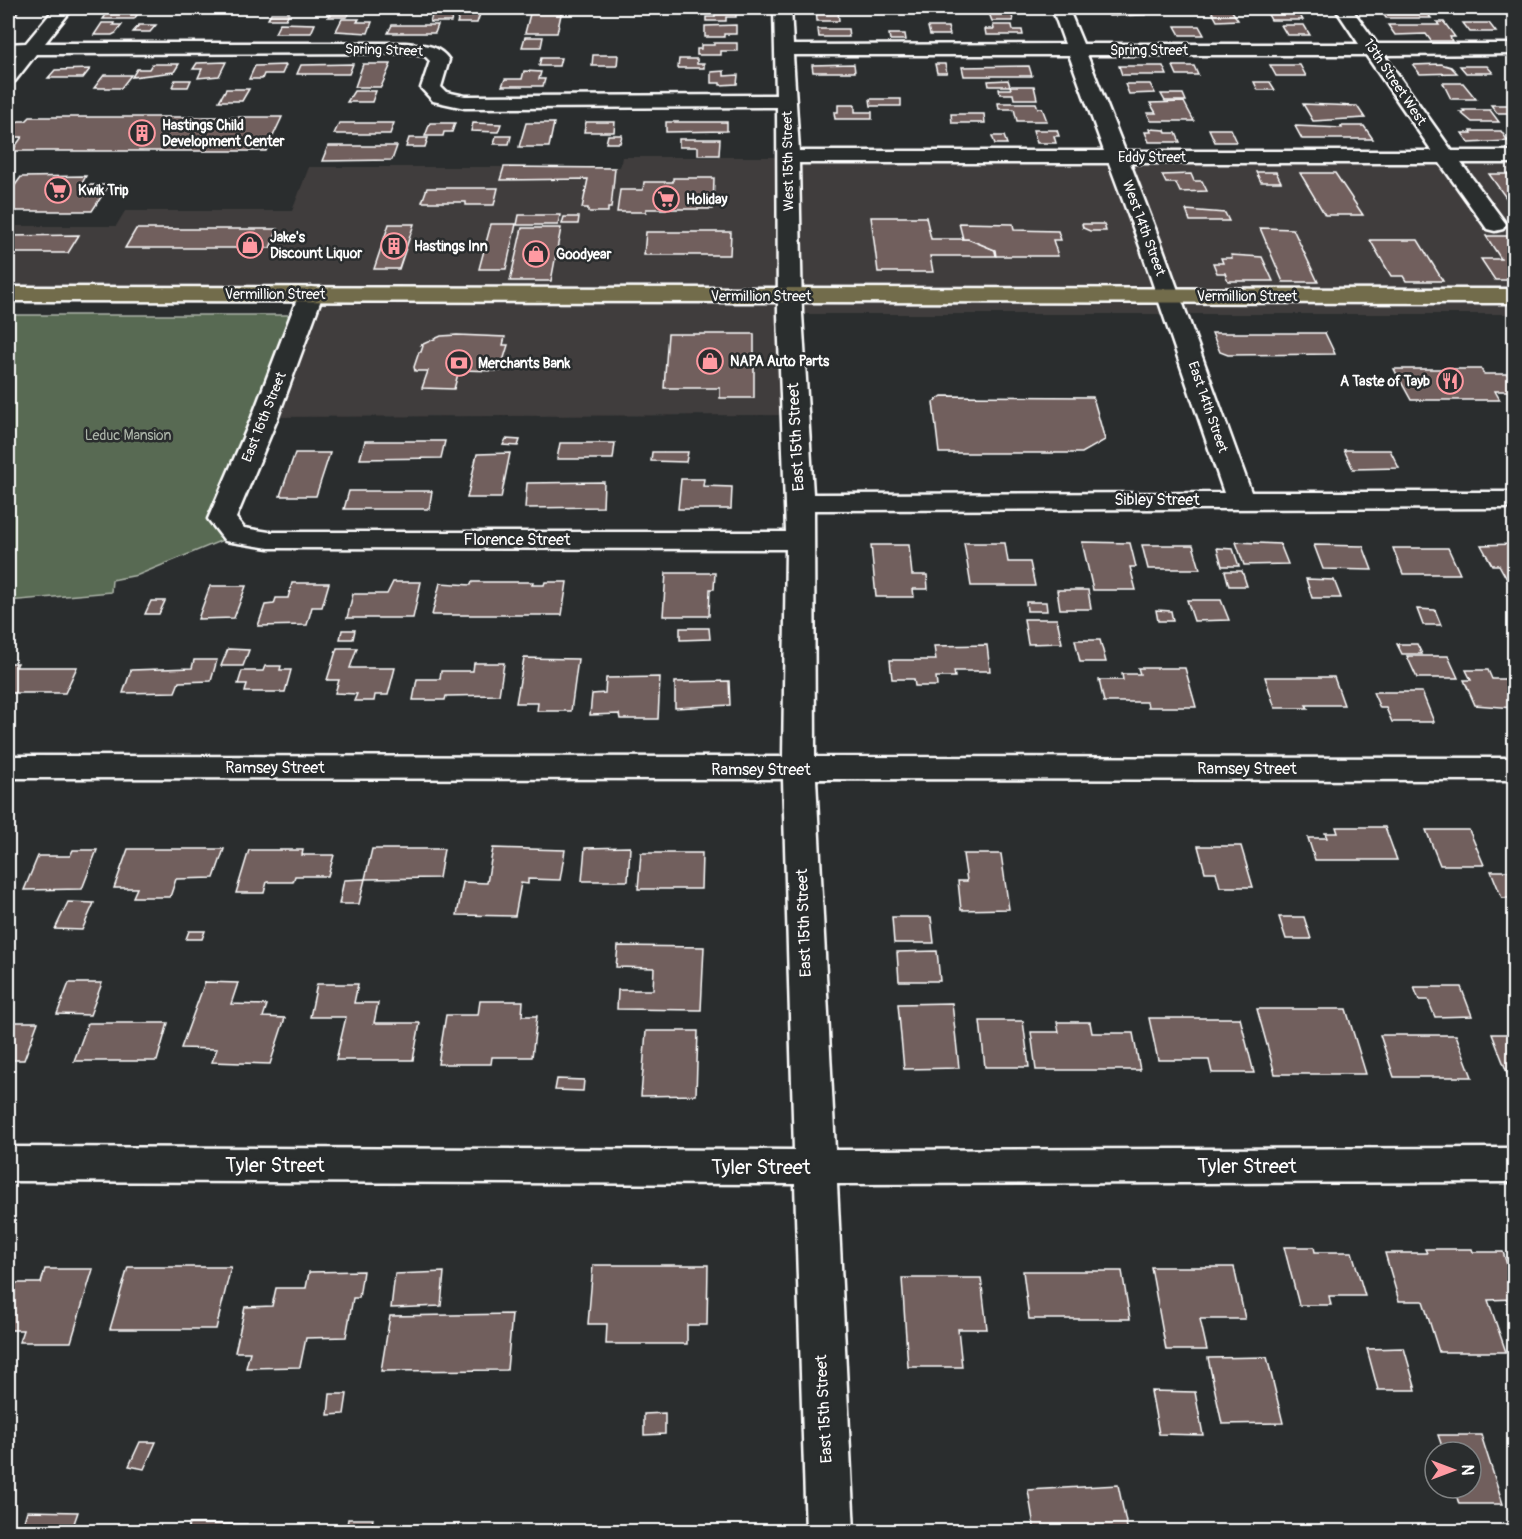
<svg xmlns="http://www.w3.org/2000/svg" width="1522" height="1539" font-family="Pangolin,sans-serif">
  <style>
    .built { fill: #3f3c3c }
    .green { fill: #596a53; stroke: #acb4a9; stroke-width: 1.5 }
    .building { fill: #715e5d; stroke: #fff; stroke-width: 1.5 }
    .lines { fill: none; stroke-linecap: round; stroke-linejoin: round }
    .minor-casing { stroke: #fff; stroke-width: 5 }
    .highway-casing { stroke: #fff; stroke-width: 5 }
    .minor { fill: #2a2d2e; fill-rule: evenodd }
    .highway { fill: #726c4b; fill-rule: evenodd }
    .labels { text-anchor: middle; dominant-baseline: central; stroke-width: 5; stroke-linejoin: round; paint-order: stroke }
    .far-street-label { font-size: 14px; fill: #fff; stroke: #2a2d2e }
    .far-poi-label { font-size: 14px; font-weight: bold; fill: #fff; stroke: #2a2d2e; text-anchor: start }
    .far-park-label { font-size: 14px; fill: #acb4a9; stroke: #2a2d2e }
    .street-label { font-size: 16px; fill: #fff; stroke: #2a2d2e }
    .near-street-label { font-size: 20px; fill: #fff; stroke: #2a2d2e }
  </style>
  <rect width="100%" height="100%" fill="#2a2d2e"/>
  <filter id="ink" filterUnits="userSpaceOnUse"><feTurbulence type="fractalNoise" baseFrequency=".0167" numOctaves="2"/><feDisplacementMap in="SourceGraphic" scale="12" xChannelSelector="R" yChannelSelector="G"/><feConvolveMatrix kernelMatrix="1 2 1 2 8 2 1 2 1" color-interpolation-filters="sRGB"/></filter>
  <g filter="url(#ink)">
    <!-- built -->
    <path class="built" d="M622,157H1514V314H791L795,415L265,417L310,295L8,294V226H116L125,211H292L309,167H620Z"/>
    <!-- green -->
    <path class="green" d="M8,315H305L222,519L235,535L138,575L112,580L111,592L8,601Z"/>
    <!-- building -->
    <g class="building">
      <path d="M8,8L20,9L10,21H8Z"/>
      <path d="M116,8H136L133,11H140L134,19H103L109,11H113Z"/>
      <path d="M463,8H482L477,23H457Z"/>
      <path d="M816,8H848V10H838L839,21H817Z"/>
      <path d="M987,8L1011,9L1013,21H992Z"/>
      <path d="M1104,8H1141L1145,15L1109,16Z"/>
      <path d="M1158,8H1185L1187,11H1160Z"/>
      <path d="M1210,8H1230L1238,20L1217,21Z"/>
      <path d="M1379,8L1425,10L1431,18H1386Z"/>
      <path d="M715,9H736V17H726V21H706V17H715Z"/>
      <path d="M1265,9H1296L1303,20H1271Z"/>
      <path d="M332,10H351L347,17H328Z"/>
      <path d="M531,10H562L557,33H525Z"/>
      <path d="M271,13H289L286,19H268Z"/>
      <path d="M442,14H453L451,22H430L432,15Z"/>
      <path d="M342,19H359L357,22H372L368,33L336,31Z"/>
      <path d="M1437,22H1444L1455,37H1450L1452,41H1431L1426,34L1395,35L1388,25H1439Z"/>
      <path d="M102,23H114L113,25H122L116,33L112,35H94Z"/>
      <path d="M280,23L315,24L311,33H275Z"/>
      <path d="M1463,23H1489L1496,32H1470Z"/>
      <path d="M139,25H156L150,32H133Z"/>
      <path d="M392,25H438L435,33H388Z"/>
      <path d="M736,25V34H724V37H705V26Z"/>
      <path d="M993,25H1012L1013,30H1022L1023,35H986L985,29H994Z"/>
      <path d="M1281,25H1304L1310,35H1287Z"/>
      <path d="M1175,26H1199L1204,35H1180Z"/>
      <path d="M928,27H948L950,35H930Z"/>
      <path d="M818,29H848L849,37H819Z"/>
      <path d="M889,34H905L906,40H890Z"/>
      <path d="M525,37H543L541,47H522Z"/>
      <path d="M714,43H737V51H721V55H697V49H701V45H714Z"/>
      <path d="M593,55H618L617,66H592Z"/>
      <path d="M541,58H561L559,66H539Z"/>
      <path d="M679,59H697V64H704V68H678Z"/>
      <path d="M226,62L219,76L198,78L202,69H193L197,63Z"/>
      <path d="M152,64H179L174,72L132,77L137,69H149Z"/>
      <path d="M353,64L349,74H297L301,65Z"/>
      <path d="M363,64H391L381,87H355Z"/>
      <path d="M854,64L855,72H813L812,65Z"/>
      <path d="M935,64H945L947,73H937Z"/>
      <path d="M1441,64L1451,67L1457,73L1420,74L1413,65Z"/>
      <path d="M286,65L282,74H264L262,79H249L255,66Z"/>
      <path d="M1270,65H1300L1306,76H1276Z"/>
      <path d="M1029,66L1032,76H964L962,67Z"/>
      <path d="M1119,66H1163L1167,75H1122Z"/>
      <path d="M1173,66H1194L1198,75H1177Z"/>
      <path d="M1460,66H1487L1493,73H1466Z"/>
      <path d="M90,69L83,78H48L55,70Z"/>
      <path d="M524,71L541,72L539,79H545L543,86H502L505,79H522Z"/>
      <path d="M724,71V76L738,75L737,84L720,85V83H711V72Z"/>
      <path d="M104,75H131L121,88H94Z"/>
      <path d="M175,80H191L188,87H172Z"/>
      <path d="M1008,80L1010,86H989L988,81Z"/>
      <path d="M1254,82H1270L1275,90H1258Z"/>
      <path d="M1443,83H1463L1476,99H1451Z"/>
      <path d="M1125,84H1150L1155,93L1129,94Z"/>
      <path d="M1010,86H1034L1037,99H1014L1013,94H1000L999,89H1011Z"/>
      <path d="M226,89H249L242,101H219Z"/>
      <path d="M354,91H376L372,102H347Z"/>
      <path d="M1161,94H1183L1186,101H1165Z"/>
      <path d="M870,99H901V106H871Z"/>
      <path d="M1184,102L1194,121H1151L1147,113H1156L1150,103Z"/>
      <path d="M998,103H1036L1038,108H1042L1047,121H1017L1014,109H999Z"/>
      <path d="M1303,104L1357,106L1365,118L1313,121Z"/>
      <path d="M838,105H855V112H872V119H835L834,112H838Z"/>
      <path d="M1491,105H1510L1514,113H1497Z"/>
      <path d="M1463,110H1490L1499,122H1472L1460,112H1465Z"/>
      <path d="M951,114H984L985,123H952Z"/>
      <path d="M30,117H282L266,151H12L22,137H8L11,129L19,121H26Z"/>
      <path d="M586,122H615L614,132H584Z"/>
      <path d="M666,122H727V131L666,132Z"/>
      <path d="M339,123H394L390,134H334Z"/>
      <path d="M430,123H455L452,132H444L443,136H425Z"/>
      <path d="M473,123L501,124L498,132L471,131Z"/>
      <path d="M526,123H554L549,147H519Z"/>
      <path d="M1295,126L1342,128L1341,126H1364L1373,139H1302Z"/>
      <path d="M1150,129L1165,130L1166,133H1176L1180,142H1149L1145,132H1151Z"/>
      <path d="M1209,129H1231L1237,142H1215Z"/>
      <path d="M1033,130H1057L1059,136H1054L1056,143H1037Z"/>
      <path d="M1471,131H1501L1508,141L1469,143L1462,133H1472Z"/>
      <path d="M608,135H622L620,143H606Z"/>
      <path d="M496,136H511L509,144H494Z"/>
      <path d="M992,136H1004L1007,144H995Z"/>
      <path d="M409,138H428L425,147H406Z"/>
      <path d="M679,139H720L719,155H698V147H679Z"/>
      <path d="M328,146H397L392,160L322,161Z"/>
      <path d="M504,167L615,168L611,208H608V212H588V208H582L588,179L500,180Z"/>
      <path d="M1256,172H1276L1281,182H1261Z"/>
      <path d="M1300,173H1335L1363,215H1325Z"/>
      <path d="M1191,174L1194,181H1202L1207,191L1180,192L1176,183H1166L1162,175Z"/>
      <path d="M1489,174H1514V209Z"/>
      <path d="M86,176L81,185H109L92,211H8V195L21,177Z"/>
      <path d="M673,178H714L713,209H646V212H617L620,190H643L644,182H673Z"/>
      <path d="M427,188H498L494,205H466V202H422Z"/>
      <path d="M1186,210L1225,213L1229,221H1190Z"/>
      <path d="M519,215H560L558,225H517Z"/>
      <path d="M564,217H579L578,224H562Z"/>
      <path d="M871,217H926L931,239H968L995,250L996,256H930L933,272H878Z"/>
      <path d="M959,223L1013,224L1014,230L1058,231L1061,240H1053L1058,256H996L995,250L968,239H963Z"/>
      <path d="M389,224H414L399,269H374Z"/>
      <path d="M491,224H516L506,269H479Z"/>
      <path d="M1082,224H1104L1106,231H1090L1083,228Z"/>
      <path d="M522,228H561L551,281H510Z"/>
      <path d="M1260,228L1293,229L1318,282H1283Z"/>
      <path d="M136,229H278L270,248H125Z"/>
      <path d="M646,232H731L730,255H644Z"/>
      <path d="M79,235L68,253H8V236Z"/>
      <path d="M1486,236H1514V280H1495L1481,259H1501Z"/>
      <path d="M1370,240H1418L1443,281H1406L1403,276H1391Z"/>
      <path d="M1231,255L1262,257L1273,281H1228L1225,273H1217L1213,263H1223L1221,258H1232Z"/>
      <path d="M1212,333H1325L1335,354L1228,355L1220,352Z"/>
      <path d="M668,334H754V398H720V388H664Z"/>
      <path d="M457,335L505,337L503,345H508L500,371L459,370L454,389L422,388L428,371H415L414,367L419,352H421L423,346L421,345L441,336Z"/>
      <path d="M1394,369H1481L1484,374H1514V391H1495L1500,400H1411Z"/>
      <path d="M942,396L1093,397L1105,440L1082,453H939L933,402Z"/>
      <path d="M506,439L520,440L518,446L503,445Z"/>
      <path d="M365,441H445L441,458L360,459Z"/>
      <path d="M560,443H615L613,459H557Z"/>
      <path d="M1344,450H1390L1399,468L1353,469Z"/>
      <path d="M652,452H688L686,462L651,461Z"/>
      <path d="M295,453H330L316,496H280Z"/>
      <path d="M510,453L501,498H467L477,454Z"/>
      <path d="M681,479H704L703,486L732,487L731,509H678Z"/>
      <path d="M604,482L603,507L525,508L527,483Z"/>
      <path d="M349,491H432L429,509H344Z"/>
      <path d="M1082,542L1130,543L1136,567H1130L1136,590H1093Z"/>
      <path d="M1236,542L1280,544L1288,564L1244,565Z"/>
      <path d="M964,543H1005L1008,562H1030L1035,586H971Z"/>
      <path d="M1514,544V581H1508L1499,565H1492L1481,545Z"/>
      <path d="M871,545H909L912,575H927L928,589H913L914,597H876Z"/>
      <path d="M1142,545H1193L1200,569H1148Z"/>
      <path d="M1314,545L1363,546L1372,570L1323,569Z"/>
      <path d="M1217,548L1233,549L1239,566H1222Z"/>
      <path d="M1393,548H1448L1460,574H1403Z"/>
      <path d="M1225,571H1242L1247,586H1229Z"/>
      <path d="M666,573H715L714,589H710L709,616H663Z"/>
      <path d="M1306,579L1334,580L1341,598H1312Z"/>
      <path d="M393,582H421L413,618H347L353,594H387Z"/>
      <path d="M472,582H533L532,585H544L545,582H567L562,615H432L440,583L471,585Z"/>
      <path d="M292,583H329L322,607H312L307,625L258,626L265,605L274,604L276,598H288Z"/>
      <path d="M210,586H246L234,618L198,619Z"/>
      <path d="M1057,590H1088L1091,609H1060Z"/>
      <path d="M1187,600H1221L1229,620L1194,621Z"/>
      <path d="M151,601H165L159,614H145Z"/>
      <path d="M1026,602H1046L1047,611H1027Z"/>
      <path d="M1417,609L1435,610L1441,625H1423Z"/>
      <path d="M1156,610L1171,611L1173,621H1158Z"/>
      <path d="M1024,619H1057L1062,643L1028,644Z"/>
      <path d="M680,628H709L710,639L680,640Z"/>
      <path d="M342,630H355L353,639H340Z"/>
      <path d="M1075,640H1100L1106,662H1080Z"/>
      <path d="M1397,644H1417L1422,654H1402Z"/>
      <path d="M987,645L990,671H954L955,677H936L937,686H915L914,679H892L890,660H936L934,646Z"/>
      <path d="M337,648H357L350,668H395L388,695H375L374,701H354L357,694L335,693L339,680H327Z"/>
      <path d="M228,649L249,650L243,666H221Z"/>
      <path d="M1407,656H1448L1458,678H1417Z"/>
      <path d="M524,658L578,659L571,711H537L538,703H516Z"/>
      <path d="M194,660H217L211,681L179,682L175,692L123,693L131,670L192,668Z"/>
      <path d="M8,663H18L16,667H77L65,693H8Z"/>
      <path d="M474,663H504L499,695L446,696L445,700H413L417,679H440L441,671H473Z"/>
      <path d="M265,666H281L280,670H291L285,692H245L247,684H238L242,671H263Z"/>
      <path d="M1138,668H1185L1196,707H1148L1147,702H1104L1099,680H1123L1122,674H1140Z"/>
      <path d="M1466,670H1488L1492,679H1509L1514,690V708L1475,705L1464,680H1471Z"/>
      <path d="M660,677L658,719H620L619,714L590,715L592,694L605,693L606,678Z"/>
      <path d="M1265,677H1334L1344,705H1306L1308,708H1275Z"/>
      <path d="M729,681L730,705L675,708V682Z"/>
      <path d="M1373,692H1422L1434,722H1392L1386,708H1380Z"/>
      <path d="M1336,827H1385L1397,860H1315L1308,838H1327L1325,833H1338Z"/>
      <path d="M1426,830H1469L1484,865H1440Z"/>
      <path d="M1198,846H1241L1253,887H1220L1216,872H1205Z"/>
      <path d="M630,847L628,881H582L585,848Z"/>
      <path d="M493,848L565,850L560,880L528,879V884L521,883L515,916L457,915L463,882L487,883Z"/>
      <path d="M128,849H224L214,878L176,879L170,897H133L137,888H114Z"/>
      <path d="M372,849H444L439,878L365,879Z"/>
      <path d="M73,850H97L82,889L24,890L38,856H70Z"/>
      <path d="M249,850H303L302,855H334L328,876H295L293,882H267L264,893H236Z"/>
      <path d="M641,853H702L701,889H638Z"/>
      <path d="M963,854H1001L1009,909L961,910L958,881H967Z"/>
      <path d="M1491,871H1514V898H1502Z"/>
      <path d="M365,879L359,904H339L344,880Z"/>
      <path d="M68,902L94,903L82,930L55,929Z"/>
      <path d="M892,917H931L934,943H894Z"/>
      <path d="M1279,917H1304L1311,939H1286Z"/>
      <path d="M189,931H205L202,939H186Z"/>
      <path d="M618,946L704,947L701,1010L617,1009L618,990H653L654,968L616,967Z"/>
      <path d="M937,951L940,981H899L897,952Z"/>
      <path d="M205,982L238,983L231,1004L267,1005L263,1017L285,1018L270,1064L212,1062L217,1049L181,1048Z"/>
      <path d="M69,983H102L90,1015L57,1014Z"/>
      <path d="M317,984H358L354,1003H378L374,1023H420L413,1060H336L346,1017H310Z"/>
      <path d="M1414,987H1461L1472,1016L1435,1017L1428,1000H1419Z"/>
      <path d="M480,1001H523L522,1016H537L532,1057H492L491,1064H438L446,1015H478Z"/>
      <path d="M952,1003L959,1068L904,1069L898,1004Z"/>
      <path d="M1257,1009H1346L1366,1074H1275Z"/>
      <path d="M1149,1018H1240L1254,1073H1212L1209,1060H1158Z"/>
      <path d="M980,1021H1023L1029,1067H985Z"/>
      <path d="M8,1022H38L24,1060H8Z"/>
      <path d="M1057,1022H1090L1092,1033H1133L1140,1070H1036L1031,1032H1059Z"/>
      <path d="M88,1023H168L157,1061H74Z"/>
      <path d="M646,1031H698L696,1095L641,1096Z"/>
      <path d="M1492,1034H1514V1075H1508Z"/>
      <path d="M1380,1035H1456L1472,1077H1394Z"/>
      <path d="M557,1079L584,1080L583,1091L555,1090Z"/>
      <path d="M1284,1247H1314L1315,1252H1352L1365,1296H1329L1331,1305H1299Z"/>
      <path d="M1425,1249H1472L1473,1252H1503L1514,1286V1299L1488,1300L1506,1352H1439L1423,1301H1399L1385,1253H1427Z"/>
      <path d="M593,1265H708L707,1325H687V1344H606L607,1324H588Z"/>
      <path d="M128,1267H231L216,1329H110Z"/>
      <path d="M1151,1267H1234L1245,1319H1200L1207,1350H1166Z"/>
      <path d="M45,1269H93L71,1342H19L23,1330H8V1283H41Z"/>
      <path d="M363,1271L359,1298H353L346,1337L306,1338L300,1367L246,1368L250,1352H235L245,1307L272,1306L276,1288H306L309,1272Z"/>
      <path d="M1023,1271H1122L1130,1319H1029Z"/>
      <path d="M444,1272L441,1306L391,1308L395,1274Z"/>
      <path d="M902,1278H981L987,1329H958L962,1367H908Z"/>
      <path d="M512,1314L507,1370L381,1371L390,1316Z"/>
      <path d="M1404,1348L1416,1390H1378L1367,1349Z"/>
      <path d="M1267,1357L1283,1423L1222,1424L1208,1358Z"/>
      <path d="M1151,1391L1195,1392L1203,1435L1159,1434Z"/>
      <path d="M330,1394H347L344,1414L328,1415Z"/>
      <path d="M665,1413V1434L644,1435V1414Z"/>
      <path d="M1438,1435H1481L1503,1504H1459L1454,1488H1471V1452H1444Z"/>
      <path d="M140,1442H156L144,1469L129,1466Z"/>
      <path d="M1118,1485L1128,1532H1035L1028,1490Z"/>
      <path d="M27,1511L78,1512L71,1532H21Z"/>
      <path d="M348,1519H373L370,1532H346Z"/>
      <path d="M189,1524H247L245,1532H187Z"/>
    </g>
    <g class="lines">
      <!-- minor casing -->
      <g class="minor-casing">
        <path id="minor" d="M55,8H73L45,43H405C423,45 438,44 449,60L441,87L446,92L465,96L776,95L774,8H791L793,45L1065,44L1052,8H1068L1083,44H1359L1335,8H1351L1377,44H1514V54L1384,55L1452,151H1514V163H1461L1506,224L1503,229L1495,231L1487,229L1440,163H1130L1163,249L1251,492H1514V508L814,510L815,757L1514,758V780L816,779L835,1150L1514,1148V1182L837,1184L854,1532H806L795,1184L8,1181V1147L794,1150L783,779L8,778V756L783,757L786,549L269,548L225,541L208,519L252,417L299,294L303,289L311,287L319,289L323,294L278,417L236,518L244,528L269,532H786L778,314L777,107L465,108L433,101L421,88L430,61L425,56L405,53L36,54L15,81L8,83V66L17,54H8V44L26,43ZM793,55H1069L1104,151H799ZM1087,55H1366L1432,151H1125ZM799,163H1109L1141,249L1224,493L813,494L802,314Z"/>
      </g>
      <!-- highway casing -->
      <g class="highway-casing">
        <path id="highway" d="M8,287L1514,289V303L8,301Z"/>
      </g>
      <!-- minor -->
      <use href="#minor" class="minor"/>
      <!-- highway -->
      <use href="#highway" class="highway"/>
    </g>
  </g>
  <!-- icons -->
  <defs>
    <g id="building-ring" transform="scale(1.35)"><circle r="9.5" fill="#2a2d2e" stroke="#ff9aa2" stroke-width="1.5"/><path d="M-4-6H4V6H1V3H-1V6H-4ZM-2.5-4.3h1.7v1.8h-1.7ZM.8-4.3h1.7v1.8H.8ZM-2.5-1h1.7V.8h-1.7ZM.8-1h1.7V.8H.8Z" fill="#ff9aa2"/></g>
    <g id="supermarket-ring" transform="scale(1.35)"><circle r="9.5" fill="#2a2d2e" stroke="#ff9aa2" stroke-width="1.5"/><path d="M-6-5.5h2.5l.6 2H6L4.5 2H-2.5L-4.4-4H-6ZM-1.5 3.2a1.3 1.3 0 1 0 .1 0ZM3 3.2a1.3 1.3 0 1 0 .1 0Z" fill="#ff9aa2"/></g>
    <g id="shop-ring" transform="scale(1.35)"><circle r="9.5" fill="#2a2d2e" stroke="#ff9aa2" stroke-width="1.5"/><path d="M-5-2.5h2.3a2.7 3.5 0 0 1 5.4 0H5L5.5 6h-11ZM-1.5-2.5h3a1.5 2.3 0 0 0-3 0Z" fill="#ff9aa2"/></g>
    <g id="bank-ring" transform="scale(1.35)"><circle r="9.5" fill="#2a2d2e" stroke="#ff9aa2" stroke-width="1.5"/><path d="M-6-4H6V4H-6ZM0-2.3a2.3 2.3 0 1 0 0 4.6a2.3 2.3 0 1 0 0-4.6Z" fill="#ff9aa2"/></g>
    <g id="restaurant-ring" transform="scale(1.35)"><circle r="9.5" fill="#2a2d2e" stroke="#ff9aa2" stroke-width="1.5"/><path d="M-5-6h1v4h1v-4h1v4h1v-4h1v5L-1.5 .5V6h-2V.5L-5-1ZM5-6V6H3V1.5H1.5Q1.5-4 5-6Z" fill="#ff9aa2"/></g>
  </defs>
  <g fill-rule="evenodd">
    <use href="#building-ring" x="142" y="133"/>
    <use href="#supermarket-ring" x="58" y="190"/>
    <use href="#supermarket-ring" x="666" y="199"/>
    <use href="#shop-ring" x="250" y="245"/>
    <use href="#building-ring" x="394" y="246"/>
    <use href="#shop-ring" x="536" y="254"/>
    <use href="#shop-ring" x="710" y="361"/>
    <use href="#bank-ring" x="459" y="363"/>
    <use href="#restaurant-ring" x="1450" y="381"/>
  </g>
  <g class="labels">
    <!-- far-street labels -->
    <g class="far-street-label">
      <text transform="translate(384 50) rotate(2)">Spring Street</text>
      <text x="1149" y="50">Spring Street</text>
      <text transform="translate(1395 82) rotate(56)">13th Street West</text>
      <text x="1152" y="157">Eddy Street</text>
      <text transform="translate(788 161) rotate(-91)">West 15th Street</text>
      <text transform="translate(1144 228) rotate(70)">West 14th Street</text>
      <text x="275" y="294">Vermillion Street</text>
      <text x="761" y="296">Vermillion Street</text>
      <text x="1247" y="296">Vermillion Street</text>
      <text transform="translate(1208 407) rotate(71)">East 14th Street</text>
      <text transform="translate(264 417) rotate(-68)">East 16th Street</text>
    </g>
    <!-- far-poi labels -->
    <g class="far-poi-label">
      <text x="162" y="125">Hastings Child<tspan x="162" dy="16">Development Center</tspan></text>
      <text x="78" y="190">Kwik Trip</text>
      <text x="686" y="199">Holiday</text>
      <text x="270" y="237">Jake's<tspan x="270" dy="16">Discount Liquor</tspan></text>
      <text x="414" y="246">Hastings Inn</text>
      <text x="556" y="254">Goodyear</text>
      <text x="730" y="361">NAPA Auto Parts</text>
      <text x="478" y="363">Merchants Bank</text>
      <text x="1430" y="381" text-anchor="end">A Taste of Tayb</text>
    </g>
    <!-- far-park labels -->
    <g class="far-park-label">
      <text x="128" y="435">Leduc Mansion</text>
    </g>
    <!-- street labels -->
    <g class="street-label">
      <text transform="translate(796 437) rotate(-93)">East 15th Street</text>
      <text x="1157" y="500">Sibley Street</text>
      <text x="517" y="540">Florence Street</text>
      <text x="275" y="768">Ramsey Street</text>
      <text x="1247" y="769">Ramsey Street</text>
      <text x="761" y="770">Ramsey Street</text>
      <text transform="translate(804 923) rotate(-92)">East 15th Street</text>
      <text transform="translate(824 1409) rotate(-93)">East 15th Street</text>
    </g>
    <!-- near-street labels -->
    <g class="near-street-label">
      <text x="275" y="1165">Tyler Street</text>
      <text x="1247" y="1166">Tyler Street</text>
      <text x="761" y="1167">Tyler Street</text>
    </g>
  </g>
  <!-- margin -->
  <rect width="1522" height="1539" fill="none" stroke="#2a2d2e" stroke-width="30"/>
  <rect x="15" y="15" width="1492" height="1509" fill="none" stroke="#fff" stroke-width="2" filter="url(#ink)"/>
  <!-- north arrow -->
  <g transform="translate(1453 1470) rotate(90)"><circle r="28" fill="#2a2d2e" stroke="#7f8182" stroke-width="1.5"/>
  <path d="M0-4.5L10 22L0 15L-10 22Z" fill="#ff9aa2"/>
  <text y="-9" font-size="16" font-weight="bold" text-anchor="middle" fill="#ffffff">N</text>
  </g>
</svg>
